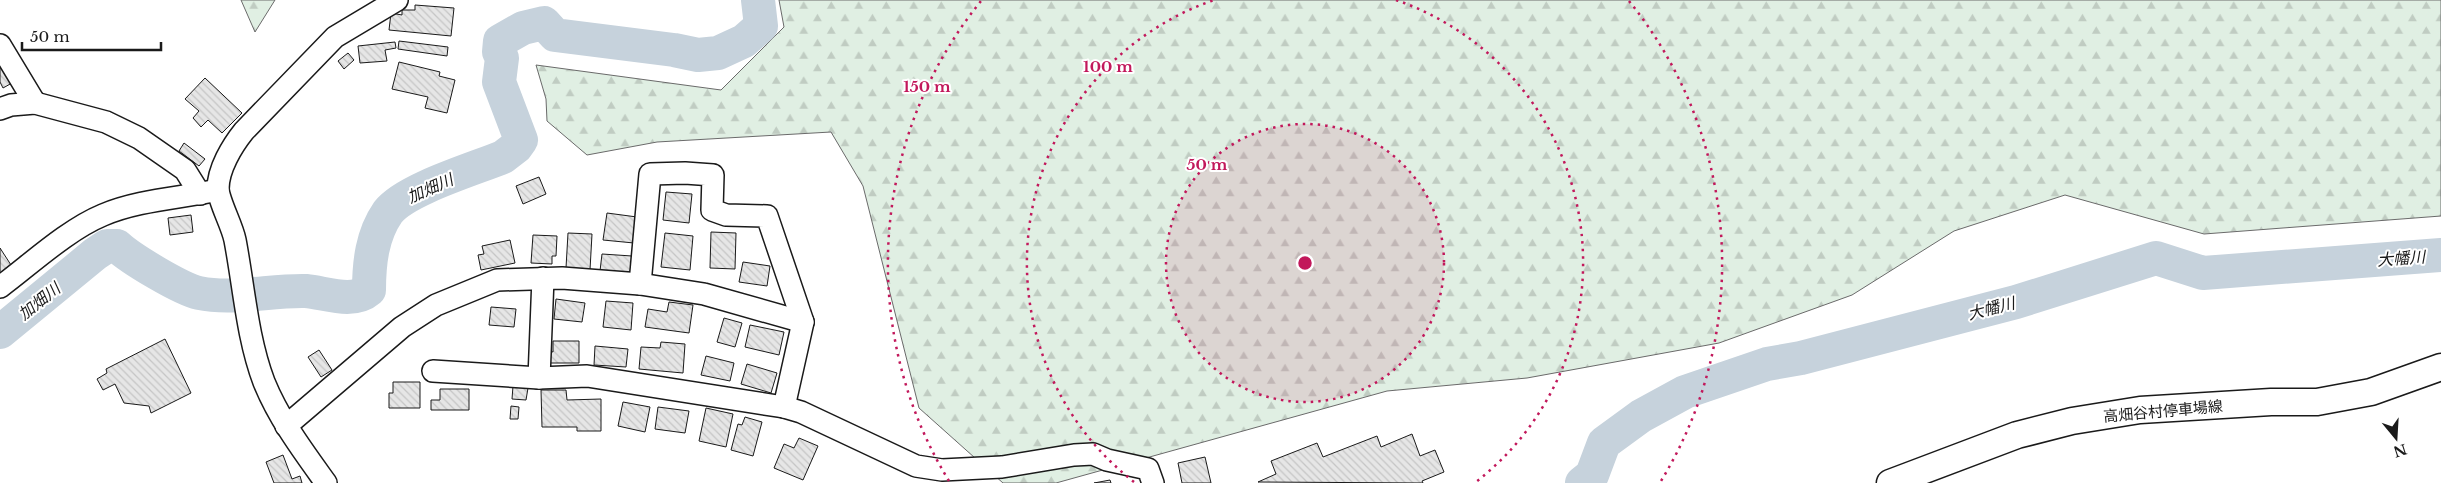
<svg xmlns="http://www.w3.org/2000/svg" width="2441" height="483" font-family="'Libre Baskerville','Noto Sans JP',serif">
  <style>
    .forest { fill: url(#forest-firs); stroke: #6a6a6a }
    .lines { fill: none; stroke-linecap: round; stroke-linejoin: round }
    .river { stroke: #c6d2dc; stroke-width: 34 }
    .building { fill: url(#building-back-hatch); stroke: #1a1a1a }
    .minor-casing { stroke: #1a1a1a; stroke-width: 24 }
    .major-casing { stroke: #1a1a1a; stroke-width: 29 }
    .minor { stroke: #fff; stroke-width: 21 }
    .major { stroke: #fff; stroke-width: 26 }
    .ring { fill: none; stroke: #c2185b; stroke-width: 2.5; stroke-dasharray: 2.5 5 }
    .labels { text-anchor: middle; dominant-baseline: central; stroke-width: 4; stroke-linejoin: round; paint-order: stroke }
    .street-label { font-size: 15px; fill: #1a1a1a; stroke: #fff }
    .water-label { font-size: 16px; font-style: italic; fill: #1a1a1a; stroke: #fff }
    .centre { fill: #c2185b; stroke: #fff; stroke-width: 2.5 }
    .ring-label { font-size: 15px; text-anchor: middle; font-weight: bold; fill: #c2185b; stroke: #fff; stroke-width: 4; stroke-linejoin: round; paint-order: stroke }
  </style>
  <defs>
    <pattern id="forest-firs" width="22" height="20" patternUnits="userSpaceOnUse" patternTransform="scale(1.25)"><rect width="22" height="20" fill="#e0efe3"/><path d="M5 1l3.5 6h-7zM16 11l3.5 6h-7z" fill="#c0ccc2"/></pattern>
    <pattern id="building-back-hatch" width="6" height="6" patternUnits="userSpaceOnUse" patternTransform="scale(1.25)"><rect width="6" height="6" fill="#e6e6e6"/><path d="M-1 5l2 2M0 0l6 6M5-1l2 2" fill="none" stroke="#c5c5c5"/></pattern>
  </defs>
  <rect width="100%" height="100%" fill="#fff"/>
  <!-- forest -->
  <g class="forest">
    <path d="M241,0H275L255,32Z"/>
    <path d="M779,0H2441V216L2204,234L2065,195L1954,231L1852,295L1719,343L1527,378L1387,391L1056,483H1003L919,408L863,186L831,132L657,142L587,155L547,121L546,99L536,65L721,90L784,27Z"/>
  </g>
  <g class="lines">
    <!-- river -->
    <g class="river">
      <path d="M0,332L95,254L107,246H117C131,259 181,289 199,293C234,300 271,290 306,291C326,293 353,304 369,290C369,263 372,235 388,212C406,189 474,169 503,157L516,147L521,140L499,82L502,58L499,52L500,41L523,28L544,23L555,35L674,50L698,55L718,53L744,41L761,26L758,0"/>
      <path d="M1582,483L1592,475L1604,443L1641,416L1685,392L1767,364L1801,358L2016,302L2156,258L2203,273L2441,255"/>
    </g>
  </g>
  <!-- building -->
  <g class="building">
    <path d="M415,5L454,8L451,36L389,30L391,13L402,15V10H415Z"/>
    <path d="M399,41L448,47L447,56L398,49Z"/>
    <path d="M395,42L396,48L385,50L387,61L360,63L358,46Z"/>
    <path d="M348,53L354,60L344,69L338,61Z"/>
    <path d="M399,62L440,72L439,76L455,80L447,113L425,108L428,97L392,89Z"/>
    <path d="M0,65L12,83L3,88L0,82Z"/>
    <path d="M205,78L242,113L222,133L208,120L201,127L193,118L199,111L185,99Z"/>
    <path d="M184,143L205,159L199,166L179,151Z"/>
    <path d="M539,177L546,194L523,204L516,186Z"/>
    <path d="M666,192L692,194L689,223L663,220Z"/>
    <path d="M607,213L637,217L634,243L603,240Z"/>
    <path d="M191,215L193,232L170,235L168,218Z"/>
    <path d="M711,232L736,233L735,269L710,268Z"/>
    <path d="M568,233L592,234L590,270L566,268Z"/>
    <path d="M665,233L693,236L690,270L661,267Z"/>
    <path d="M533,235L557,236L556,256H552V264L531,263Z"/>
    <path d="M510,240L515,263L481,270L478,255L484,254L482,246Z"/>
    <path d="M0,248L11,265L0,273Z"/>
    <path d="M602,254L632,256L630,274L600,271Z"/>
    <path d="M743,262L770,266L767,286L739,282Z"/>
    <path d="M556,299L585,303L582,322L554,319Z"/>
    <path d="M606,301L633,303L631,330L603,327Z"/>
    <path d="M669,302L693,305L689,333L645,327L648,309L667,312Z"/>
    <path d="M491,307L516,309L514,327L489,325Z"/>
    <path d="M724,318L742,323L735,347L717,342Z"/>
    <path d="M750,325L784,332L779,355L745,347Z"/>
    <path d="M165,339L191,393L151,413L149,406L124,403L115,384L103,390L97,379L107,373L106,369Z"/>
    <path d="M553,341H579V363H549V351L553,352Z"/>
    <path d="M661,342L685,344L683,373L639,369L641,347L660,348Z"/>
    <path d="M595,346L628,349L626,367L594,365Z"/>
    <path d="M319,350L332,370L321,377L308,357Z"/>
    <path d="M706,356L734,363L730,381L701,375Z"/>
    <path d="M747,364L777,373L771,393L741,384Z"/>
    <path d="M393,382H420V408H389V393H393Z"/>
    <path d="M513,386L528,388L526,400L512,399Z"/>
    <path d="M440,389H469V410H431V400H440Z"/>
    <path d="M541,390H566L567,400L601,399V431H577V427H542Z"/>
    <path d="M623,402L650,407L645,432L618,426Z"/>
    <path d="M511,406L519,407L518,419H510Z"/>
    <path d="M658,407L689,411L685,433L655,429Z"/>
    <path d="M706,408L733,414L726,447L699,441Z"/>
    <path d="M745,417L762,422L753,456L731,450L738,424L742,425Z"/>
    <path d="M1412,434L1420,456L1435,450L1444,472L1422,481L1423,483L1258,482L1276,474L1271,461L1317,443L1323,457L1377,436L1381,447Z"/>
    <path d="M799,438L818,446L803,480L774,468L784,444L794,448Z"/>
    <path d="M283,455L292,479L300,476L302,483H274L266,462Z"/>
    <path d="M1205,457L1211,483H1182L1178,463Z"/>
    <path d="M1110,480L1111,483H1094Z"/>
  </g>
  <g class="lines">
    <!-- minor casing -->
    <g class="minor-casing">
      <g id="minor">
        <path d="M0,45L35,103"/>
        <path d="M0,109L11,105L35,103L106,122L139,138L185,170L200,194"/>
        <path d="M543,278L539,378L587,376L784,407L801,412L916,466L942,470L1002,467L1074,455L1093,454L1107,460L1148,469L1153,483"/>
        <path d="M640,284L704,294L803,322"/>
        <path d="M0,287C31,264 67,230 103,215C138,200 181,198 218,190"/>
        <path d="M433,371L539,378"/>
        <path d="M286,426L402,327L436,305L497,280L562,278L640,284L650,174L685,173L713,175L712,210L726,215L767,216L803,322L784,407"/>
        <path d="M326,483C303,451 279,419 264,382C247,337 244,287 235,240C232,225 219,202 218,189C218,169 232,146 244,131L335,37L397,0"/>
      </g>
    </g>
    <!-- major casing -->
    <g class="major-casing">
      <path id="major" d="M1890,483L2017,435L2072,421L2140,410L2271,402H2317L2371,392L2441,367"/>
    </g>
    <!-- minor -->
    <use href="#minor" class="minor"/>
    <!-- major -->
    <use href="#major" class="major"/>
  </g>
  <!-- distance rings -->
  <circle cx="1305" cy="263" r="139" fill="#c2185b" fill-opacity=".12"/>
  <g class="ring">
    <circle cx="1305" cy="263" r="139"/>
    <path d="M1134 482A278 278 0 0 1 1214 0M1396 0A278 278 0 0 1 1476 482"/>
    <path d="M949 481A417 417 0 0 1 981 1M1629 1A417 417 0 0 1 1661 481"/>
  </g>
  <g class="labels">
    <!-- street labels -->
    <g class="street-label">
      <text transform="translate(2163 411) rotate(-5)">高畑谷村停車場線</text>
    </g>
    <!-- water labels -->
    <g class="water-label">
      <text transform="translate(430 188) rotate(-24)">加畑川</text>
      <text transform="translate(2401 258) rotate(-4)">大幡川</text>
      <text transform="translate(39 301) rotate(-39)">加畑川</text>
      <text transform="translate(1991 308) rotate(-14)">大幡川</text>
    </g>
  </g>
  <circle cx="1305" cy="263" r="8" class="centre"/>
  <g class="ring-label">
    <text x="1108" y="72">100 m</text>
    <text x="927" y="92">150 m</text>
    <text x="1207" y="170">50 m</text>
  </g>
  <!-- north arrow -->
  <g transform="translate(2396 438) rotate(162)" stroke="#ffffff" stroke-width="4" paint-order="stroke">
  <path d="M0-4L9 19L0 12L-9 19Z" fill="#1a1a1a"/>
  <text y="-8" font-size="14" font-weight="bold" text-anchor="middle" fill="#1a1a1a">N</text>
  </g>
  <!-- scale -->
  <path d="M22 42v8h139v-8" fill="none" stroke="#1a1a1a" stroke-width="2.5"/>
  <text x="30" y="42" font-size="15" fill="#1a1a1a" stroke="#ffffff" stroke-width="4" paint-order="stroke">50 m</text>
</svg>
